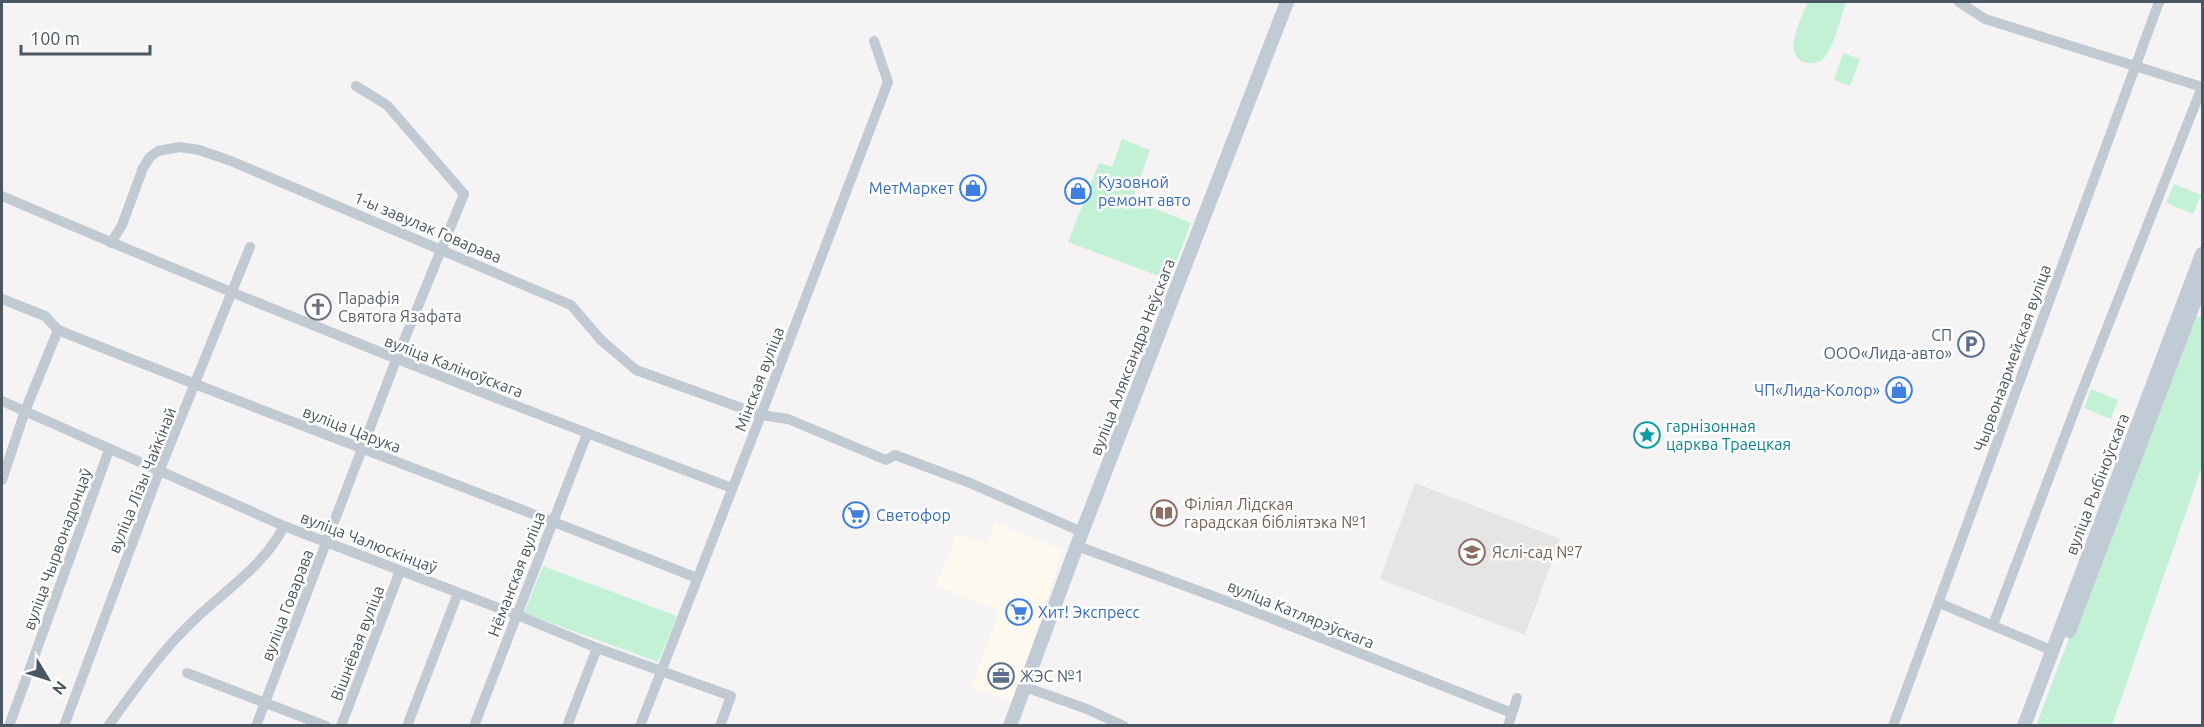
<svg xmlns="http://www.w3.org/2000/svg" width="2204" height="727" font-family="Ubuntu,sans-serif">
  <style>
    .commercial { fill: #fdf9ef }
    .education { fill: #e6e4e5 }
    .green { fill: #c3f1d5 }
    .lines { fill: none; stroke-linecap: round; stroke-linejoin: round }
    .street { stroke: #c1cad2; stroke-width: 10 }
    .secondary { stroke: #c1cbd6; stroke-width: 14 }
    .labels { text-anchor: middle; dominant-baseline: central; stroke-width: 5; stroke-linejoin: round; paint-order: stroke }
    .shop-label { font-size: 16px; fill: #366cbe; stroke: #fff; text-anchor: start }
    .street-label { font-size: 16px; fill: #4a5661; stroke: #fff }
    .worship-label { font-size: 16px; fill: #5b616d; stroke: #fff; text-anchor: start }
    .service-label { font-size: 16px; fill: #4e5e75; stroke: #fff; text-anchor: end }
    .culture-label { font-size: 16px; fill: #0d838f; stroke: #fff; text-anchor: start }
    .education-label { font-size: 16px; fill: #785e54; stroke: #fff; text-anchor: start }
  </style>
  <rect width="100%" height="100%" fill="#f5f3f3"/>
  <!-- commercial -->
  <path class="commercial" d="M995,523L1063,550L1013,702L971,687L1000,611L936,586L957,533L986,544Z"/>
  <!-- education -->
  <path class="education" d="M1415,483L1560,539L1525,635L1380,579Z"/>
  <!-- green -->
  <g class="green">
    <path d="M1808,2H1846C1841,16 1834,48 1824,58C1820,62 1812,64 1807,63C1780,57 1802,17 1808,2Z"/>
    <path d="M1843,53L1860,59L1850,86L1834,80Z"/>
    <path d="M1122,139L1150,150L1132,200L1191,223L1169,280L1068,242L1099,163L1112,167Z"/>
    <path d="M2174,184L2201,195L2193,214L2166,203Z"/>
    <path d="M2190,316L2202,317V466L2112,725L2036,726Z"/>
    <path d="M2091,389L2118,400L2111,419L2084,408Z"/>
    <path d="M543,566L677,616L658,662L524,613Z"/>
  </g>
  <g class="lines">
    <!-- street -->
    <g class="street">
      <path d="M1959,2L1985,19L2202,87"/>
      <path d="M2,196C243,299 486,396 732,488"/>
      <path d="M111,243L122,225L143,168L150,157L158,151L180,147L199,150L231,161L571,305L601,340L636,370L761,415L788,419L886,460L895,455L970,483L1082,532"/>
      <path d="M2,299L45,316L58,330C270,415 485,494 697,578"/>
      <path d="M2,401L284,526L517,615L597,648L731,696L720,726"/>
      <path d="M2,480L25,411L58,330"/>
      <path d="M1077,546L1237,605L1512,713"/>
      <path d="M1939,603L2051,650"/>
      <path d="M1993,625L2077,404L2202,87"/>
      <path d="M187,673L326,726"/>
      <path d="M1025,687L1087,709L1124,726"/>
      <path d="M9,726L109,450"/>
      <path d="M64,726L159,472L250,247"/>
      <path d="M108,726C134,691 158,655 189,625C221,593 264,567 284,526"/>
      <path d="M256,726L396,360L464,194L387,105L356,86"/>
      <path d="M341,726L400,571"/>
      <path d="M407,726L458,593"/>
      <path d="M474,726L587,434"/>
      <path d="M567,726L597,648"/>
      <path d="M640,726L761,415L888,82L874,41"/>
      <path d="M1508,726L1517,698"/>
      <path d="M1893,726L2159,2"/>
    </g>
    <!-- secondary -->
    <g class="secondary">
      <path d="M2069,631L2202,282"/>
      <path d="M1010,726L1082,532L1287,2"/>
      <path d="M2024,726L2202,254"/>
    </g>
  </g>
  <!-- icons -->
  <defs>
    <g id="shop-ring" transform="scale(1.35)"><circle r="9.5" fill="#fff" stroke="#3f7fe0" stroke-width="1.5"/><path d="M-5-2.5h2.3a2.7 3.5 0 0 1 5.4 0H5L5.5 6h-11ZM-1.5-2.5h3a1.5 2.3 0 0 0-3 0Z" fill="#3f7fe0"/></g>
    <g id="church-ring" transform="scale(1.35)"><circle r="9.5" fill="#fff" stroke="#6b7280" stroke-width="1.5"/><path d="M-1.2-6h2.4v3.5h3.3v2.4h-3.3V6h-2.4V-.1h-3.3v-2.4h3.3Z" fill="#6b7280"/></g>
    <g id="parking-ring" transform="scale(1.35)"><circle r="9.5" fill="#fff" stroke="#5c6f8a" stroke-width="1.5"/><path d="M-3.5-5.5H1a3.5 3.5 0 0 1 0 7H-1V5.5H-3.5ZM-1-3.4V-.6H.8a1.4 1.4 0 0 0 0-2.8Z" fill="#5c6f8a"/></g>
    <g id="sight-ring" transform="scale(1.35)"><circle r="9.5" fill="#fff" stroke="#0f9aa8" stroke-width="1.5"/><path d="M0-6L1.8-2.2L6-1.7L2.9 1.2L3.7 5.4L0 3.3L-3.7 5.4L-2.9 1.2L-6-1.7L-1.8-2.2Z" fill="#0f9aa8"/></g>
    <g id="library-ring" transform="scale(1.35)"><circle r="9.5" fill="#fff" stroke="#8d6e63" stroke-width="1.5"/><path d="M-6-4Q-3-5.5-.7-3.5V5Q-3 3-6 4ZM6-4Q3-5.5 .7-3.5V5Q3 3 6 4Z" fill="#8d6e63"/></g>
    <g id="supermarket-ring" transform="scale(1.35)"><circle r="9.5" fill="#fff" stroke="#3f7fe0" stroke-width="1.5"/><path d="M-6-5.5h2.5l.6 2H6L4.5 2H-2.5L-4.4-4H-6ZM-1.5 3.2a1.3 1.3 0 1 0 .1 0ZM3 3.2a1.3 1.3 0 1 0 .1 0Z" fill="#3f7fe0"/></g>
    <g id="school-ring" transform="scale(1.35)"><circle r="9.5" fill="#fff" stroke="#8d6e63" stroke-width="1.5"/><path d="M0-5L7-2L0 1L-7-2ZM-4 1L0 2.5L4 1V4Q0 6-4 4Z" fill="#8d6e63"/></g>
    <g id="office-ring" transform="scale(1.35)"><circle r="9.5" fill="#fff" stroke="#5c6f8a" stroke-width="1.5"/><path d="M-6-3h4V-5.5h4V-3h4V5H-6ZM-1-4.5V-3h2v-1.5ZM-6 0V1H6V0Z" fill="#5c6f8a"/></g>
  </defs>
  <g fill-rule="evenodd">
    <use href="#shop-ring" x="973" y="188"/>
    <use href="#shop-ring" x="1078" y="191"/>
    <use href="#church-ring" x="318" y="307"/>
    <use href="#parking-ring" x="1971" y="344"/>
    <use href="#shop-ring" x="1899" y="390"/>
    <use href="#sight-ring" x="1647" y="435"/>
    <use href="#library-ring" x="1164" y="513"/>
    <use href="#supermarket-ring" x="856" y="515"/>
    <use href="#school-ring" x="1472" y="552"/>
    <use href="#supermarket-ring" x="1019" y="612"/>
    <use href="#office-ring" x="1001" y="676"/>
  </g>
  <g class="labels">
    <!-- shop labels -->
    <g class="shop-label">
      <text x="1098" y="182">Кузовной<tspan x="1098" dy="18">ремонт авто</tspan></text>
      <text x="954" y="188" text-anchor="end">МетМаркет</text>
      <text x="1880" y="390" text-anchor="end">ЧП«Лида-Колор»</text>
      <text x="876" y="515">Светофор</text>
      <text x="1038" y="612">Хит! Экспресс</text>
    </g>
    <!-- street labels -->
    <g class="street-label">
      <text transform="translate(428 227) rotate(23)">1-ы завулак Говарава</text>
      <text transform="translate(1132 357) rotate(-69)">вуліца Аляксандра Неўскага</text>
      <text transform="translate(2012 358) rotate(-70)">Чырвонаармейская вуліца</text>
      <text transform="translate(454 366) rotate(21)">вуліца Каліноўскага</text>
      <text transform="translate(759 379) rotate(-69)">Мінская вуліца</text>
      <text transform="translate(352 429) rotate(21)">вуліца Царука</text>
      <text transform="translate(142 480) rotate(-68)">вуліца Лізы Чайкінай</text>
      <text transform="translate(2097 484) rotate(-69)">вуліца Рыбіноўскага</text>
      <text transform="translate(369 542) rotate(21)">вуліца Чалюскінцаў</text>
      <text transform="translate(57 549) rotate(-70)">вуліца Чырвонадонцаў</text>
      <text transform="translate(516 574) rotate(-69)">Нёманская вуліца</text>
      <text transform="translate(287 605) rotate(-69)">вуліца Говарава</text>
      <text transform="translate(1301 614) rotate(22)">вуліца Катлярэўскага</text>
      <text transform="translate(357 643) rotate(-69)">Вішнёвая вуліца</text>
    </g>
    <!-- worship labels -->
    <g class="worship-label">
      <text x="338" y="298">Парафія<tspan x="338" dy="18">Святога Язафата</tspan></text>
    </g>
    <!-- service labels -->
    <g class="service-label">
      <text x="1952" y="335">СП<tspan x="1952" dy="18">ООО«Лида-авто»</tspan></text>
      <text x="1020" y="676" text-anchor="start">ЖЭС №1</text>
    </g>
    <!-- culture labels -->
    <g class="culture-label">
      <text x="1666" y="426">гарнізонная<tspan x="1666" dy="18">царква Траецкая</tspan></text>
    </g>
    <!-- education labels -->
    <g class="education-label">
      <text x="1184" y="504">Філіял Лідская<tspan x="1184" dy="18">гарадская бібліятэка №1</tspan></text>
      <text x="1492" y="552">Яслі-сад №7</text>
    </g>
  </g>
  <!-- border -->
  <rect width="2204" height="727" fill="none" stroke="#4a5661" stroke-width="6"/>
  <!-- north arrow -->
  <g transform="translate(48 679) rotate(128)" stroke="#ffffff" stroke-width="4.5" paint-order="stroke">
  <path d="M0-4.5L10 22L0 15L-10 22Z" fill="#4a5661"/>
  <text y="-9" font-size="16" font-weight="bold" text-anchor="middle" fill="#4a5661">N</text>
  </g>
  <!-- scale -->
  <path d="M21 45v9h129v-9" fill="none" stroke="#4a5661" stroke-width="3"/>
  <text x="30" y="45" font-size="18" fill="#4a5661" stroke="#ffffff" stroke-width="4.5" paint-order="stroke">100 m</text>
</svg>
